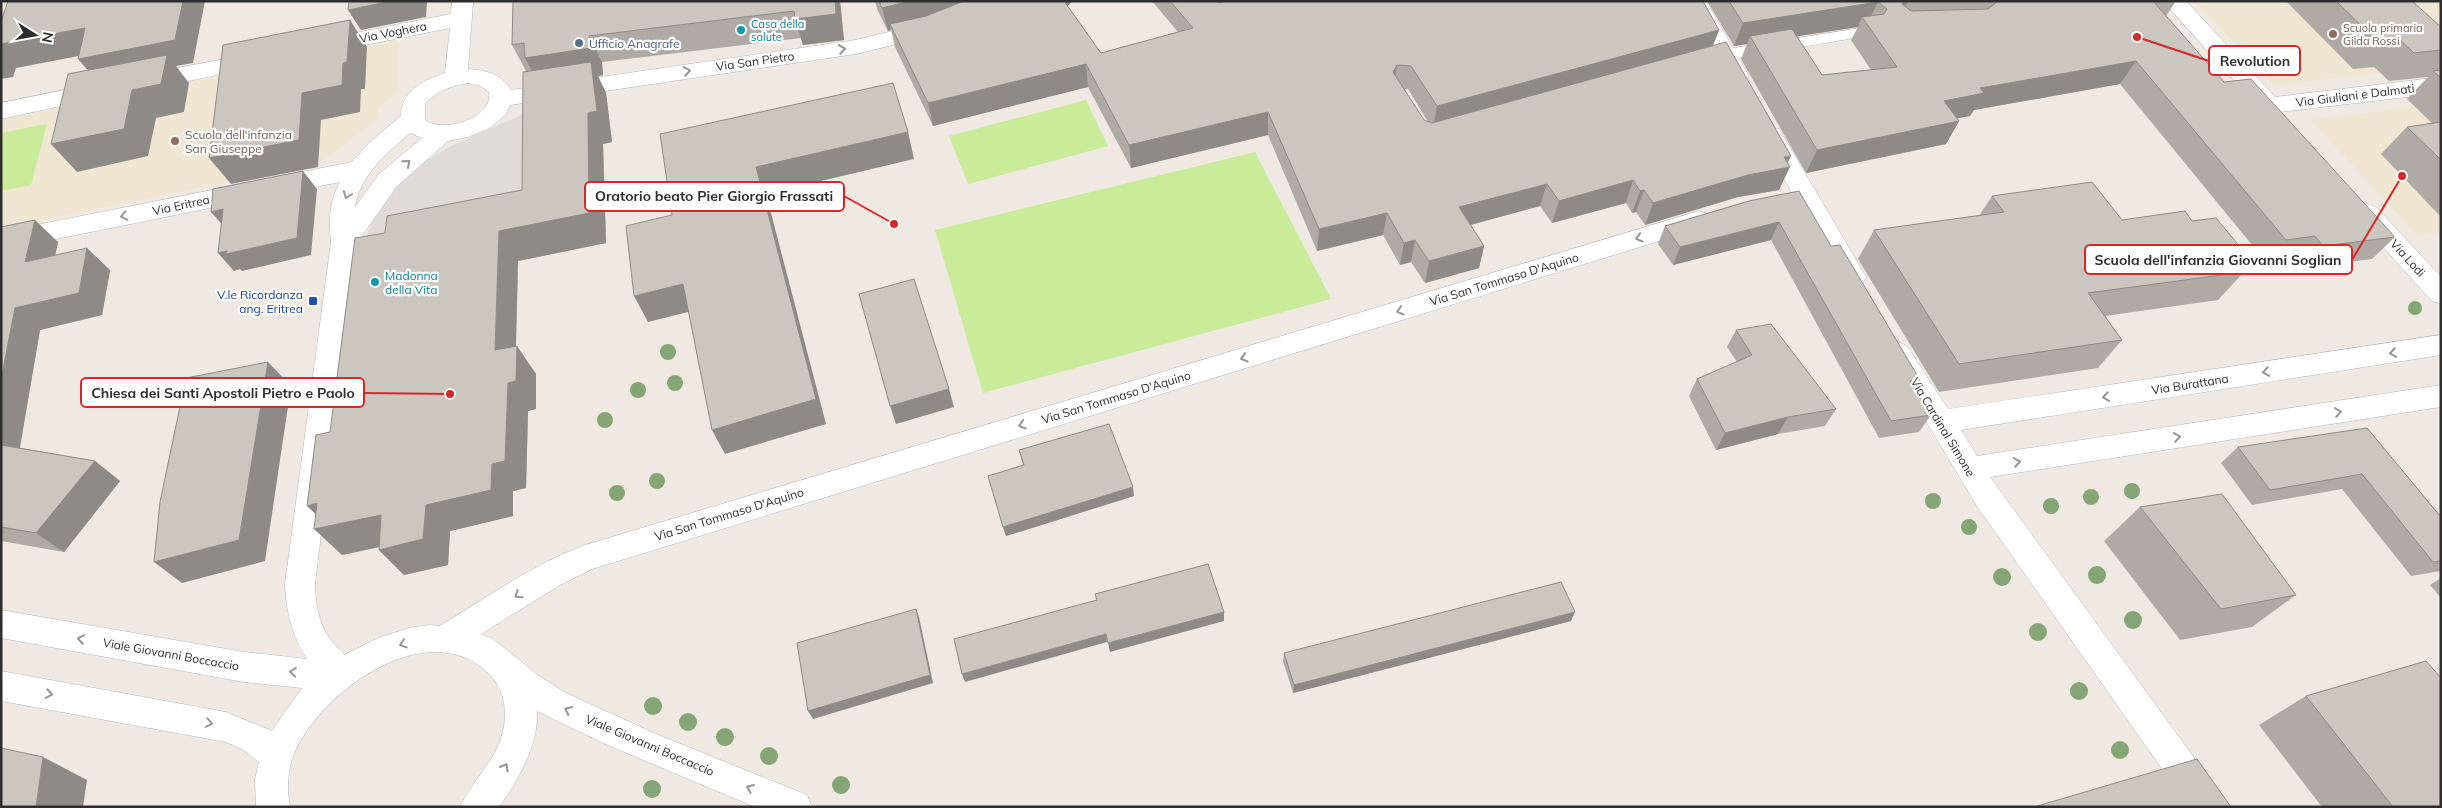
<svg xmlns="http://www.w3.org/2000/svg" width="2442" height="808" font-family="Mulish,sans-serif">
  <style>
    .education { fill: #f0e6d1 }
    .pitch { fill: #c9ec9a }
    .plaza { fill: #dfdcd8 }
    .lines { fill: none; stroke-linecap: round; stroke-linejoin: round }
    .service-casing { stroke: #b4b7c1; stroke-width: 1 }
    .minor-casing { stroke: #b4b7c1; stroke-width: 1 }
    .tertiary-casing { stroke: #b4b7c1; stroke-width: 1 }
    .service { fill: #fff; fill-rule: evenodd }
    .minor { fill: #fff; fill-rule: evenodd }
    .tertiary { fill: #fff; fill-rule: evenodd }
    .tree { fill: #84a574 }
    .wall { fill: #afaba4; fill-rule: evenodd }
    .shaded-wall { fill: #8e8b86 }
    .building { fill: #cbc7bf; stroke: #8e8b86 }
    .oneway { stroke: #969696 }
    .culture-dot { fill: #0f9aa8; stroke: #fff; stroke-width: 2 }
    .education-dot { fill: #8d6e63; stroke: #fff; stroke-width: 2 }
    .service-dot { fill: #5c6f8a; stroke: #fff; stroke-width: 2 }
    .transit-dot { fill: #1a4fb4; stroke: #fff; stroke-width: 2 }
    .labels { text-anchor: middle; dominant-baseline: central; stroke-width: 4.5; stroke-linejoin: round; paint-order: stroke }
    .far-culture-label { font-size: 11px; fill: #0d838f; stroke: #fff; text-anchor: start }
    .far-education-label { font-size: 11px; fill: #785e54; stroke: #fff; text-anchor: start }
    .street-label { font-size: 12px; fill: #2e2e2e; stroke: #fff }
    .service-label { font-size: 12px; fill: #4e5e75; stroke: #fff; text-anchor: start }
    .education-label { font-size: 12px; fill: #785e54; stroke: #fff; text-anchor: start }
    .culture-label { font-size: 12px; fill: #0d838f; stroke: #fff; text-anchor: start }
    .transit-label { font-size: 12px; fill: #164399; stroke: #fff; text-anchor: end }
    .leader { fill: none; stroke: #d62828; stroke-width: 2 }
    .callout-dot { fill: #d62828; stroke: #fff; stroke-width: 2 }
    .callout { fill: #fff; stroke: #d62828; stroke-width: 2 }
    .callout-label { font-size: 14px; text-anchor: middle; font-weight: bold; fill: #2e2e2e }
  </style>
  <rect width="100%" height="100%" fill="#efe9e1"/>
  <!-- education -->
  <g class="education">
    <path d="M2195,1H2441V66L2274,85Z"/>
    <path d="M398,39L397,92L378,108L377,119L319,163L1,229V120Z"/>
    <path d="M2441,104V232L2418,235L2311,120Z"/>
  </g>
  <!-- pitch -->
  <g class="pitch">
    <path d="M1086,100L1108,146L968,184L949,136Z"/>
    <path d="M47,124L31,185L1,191V133Z"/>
    <path d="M1255,152L1331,299L983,393L935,230Z"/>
  </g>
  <!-- plaza -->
  <path class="plaza" d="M524,114L540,201L366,238L372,220L384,201L404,178L422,163L453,145Z"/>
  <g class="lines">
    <!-- service casing -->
    <g class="service-casing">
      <path id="service" d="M1867,27L1874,32L1872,35L1736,58L1711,66L1703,61L1706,57L1734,48Z"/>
    </g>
    <!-- minor casing -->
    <g class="minor-casing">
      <g id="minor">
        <path d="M452,1L473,2L468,69C485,70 502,74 511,90L856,40L929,22L937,24L940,29L937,34L856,54L510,105L505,115L490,128L468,137L448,141L397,186L356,244L315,584C316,608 319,628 336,646C344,655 353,661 358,673L353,683L342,688C302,672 286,623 285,584L331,242C329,221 329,201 340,182L1,250V232L352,162L369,143L401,116C401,91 424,80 445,73L450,28L325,53L317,51L314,46L317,41L325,39L451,14ZM468,83L481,86L489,92C494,118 443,134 425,120V104C435,91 452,86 468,83ZM410,133L422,138L379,174L355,207C360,175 387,153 410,133Z"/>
        <path d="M1684,1H1706L1749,76L1746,81L1738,83L1730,81Z"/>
        <path d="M2163,1H2186L2275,97L2441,77V93L2280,112L2271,115L2263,113Z"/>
        <path d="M256,53L264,55L267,60L264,65L146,90L138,87L135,82L138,77L146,74Z"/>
        <path d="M99,83L107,86L110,91L107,96L1,119V103Z"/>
        <path d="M1771,127L1779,129L1862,270L1866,277L1862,284L1853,287L1844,284L1759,135L1763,129Z"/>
        <path d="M2367,204L2376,207L2441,277V304L2432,301L2358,219L2355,213L2358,207Z"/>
        <path d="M1699,211L1708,214L1711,220L1708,226L592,569L560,585L473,639L445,653L434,649L429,639L434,629C484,600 531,565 585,545Z"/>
        <path d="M2441,335V355L1961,430L1977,456L2441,385V407L1990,477L2221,795L2226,807H2189L1977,506L1885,353L1889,346L1898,342L1907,346L1948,409Z"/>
      </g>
    </g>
    <!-- tertiary casing -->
    <g class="tertiary-casing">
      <path id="tertiary" d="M1,610L244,652L307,659L338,658L378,638L409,628L429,625L466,628L493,639L539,676L566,693L656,734L807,795L812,807H755L603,743L537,711C539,744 518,781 499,807H460C472,780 496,762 503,731C508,710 504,687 487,672C426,615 320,692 294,754C287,771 287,789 290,807H256L255,779L259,762L242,749L226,742L1,701V671L226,712L272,731L302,688L244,682L1,638Z"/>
    </g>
    <!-- service -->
    <use href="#service" class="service"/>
    <!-- minor -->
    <use href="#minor" class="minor"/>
    <!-- tertiary -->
    <use href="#tertiary" class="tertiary"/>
  </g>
  <!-- trees -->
  <g class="tree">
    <circle cx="2415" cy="308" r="7"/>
    <circle cx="668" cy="352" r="8"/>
    <circle cx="675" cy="383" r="8"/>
    <circle cx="638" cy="390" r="8"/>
    <circle cx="605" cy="420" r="8"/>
    <circle cx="657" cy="481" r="8"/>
    <circle cx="2132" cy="491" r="8"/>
    <circle cx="617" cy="493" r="8"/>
    <circle cx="2091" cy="497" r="8"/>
    <circle cx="1933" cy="501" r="8"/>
    <circle cx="2051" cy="506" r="8"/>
    <circle cx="1969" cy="527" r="8"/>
    <circle cx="2097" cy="575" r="9"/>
    <circle cx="2002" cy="577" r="9"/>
    <circle cx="2133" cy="620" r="9"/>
    <circle cx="2038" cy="632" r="9"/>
    <circle cx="2079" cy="691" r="9"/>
    <circle cx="653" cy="706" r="9"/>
    <circle cx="688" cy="722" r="9"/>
    <circle cx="725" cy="737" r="9"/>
    <circle cx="2120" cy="750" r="9"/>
    <circle cx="769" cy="756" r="9"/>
    <circle cx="841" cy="785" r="9"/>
    <circle cx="652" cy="789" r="9"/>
  </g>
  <!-- wall -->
  <g class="wall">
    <path d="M840,1L844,40L803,45L801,38L602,62L603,75L598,76L606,93L612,142L603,144L606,243L518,261L516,346L536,374V409L528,411L526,488L513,491V516L450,531L448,565L404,575L379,550V547L342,555L330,432L385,233L522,190L526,71L512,45Z"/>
    <path d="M875,1H1073L1067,6L1101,53L1178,32L1152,1H1218L1219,3L1373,2L1719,30L1713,45L1787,163L1779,190L1738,197L1645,225L1636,212L1632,213L1626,203L1552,223L1540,206L1471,225L1484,246L1479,268L1425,283L1411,262L1400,265L1383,235L1317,251L1268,135L1131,168L1088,87L933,126L895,47L891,30L888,31L877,9ZM1404,89H1408L1428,122L1424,120Z"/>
    <path d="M1707,1H2176L2166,16L2224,82L2395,237L2372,259L2301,268L2294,258L2266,262L2120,84L1974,110L1970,116L1957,118L1959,121L1946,144L1806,173L1741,59L1747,44L1734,46ZM1858,27L1851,40L1871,70L1822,75L1797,36Z"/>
    <path d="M2286,1H2412L2441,27V217L2381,154L2407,127L2432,123L2407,99L2428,77L2389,81L2374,67L2353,69Z"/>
    <path d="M1992,196L2122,220L2192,221L2246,254L2238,264L2244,272L2218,300L2105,316L2122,340L2098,368L1939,392L1858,259L1874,230L1979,216Z"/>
    <path d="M1749,201L1831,246L1920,380L1914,388L1931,415L1919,432L1879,438L1771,240L1673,265L1658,244L1665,226Z"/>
    <path d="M1,227L58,242L55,255L110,270L102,315L40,330L20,448L95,461L120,481L64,552L1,541Z"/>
    <path d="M1736,330L1836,409L1825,426L1778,434L1716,450L1689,396L1697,379L1737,362L1727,347Z"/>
    <path d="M2367,428L2441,517V571L2411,576L2342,489L2252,505L2221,463L2238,447Z"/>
    <path d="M1019,450L1134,496L1006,536L988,476L1023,465Z"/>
    <path d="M2140,507L2296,595L2252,627L2180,640L2104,541Z"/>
    <path d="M2441,578V598L2430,585Z"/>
    <path d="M1571,621L1293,693L1283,661L1284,653Z"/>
    <path d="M2306,696L2441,807H2322L2259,725Z"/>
  </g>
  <!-- shaded-wall -->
  <g class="shaded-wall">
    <path d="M183,1H205L193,63L176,66L189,83L184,112L156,118L148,156L77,172L51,144L132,90L98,82L78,59Z"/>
    <path d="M391,1H427L426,17L361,30L348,10Z"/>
    <path d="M835,1H840L844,40L803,45L795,19Z"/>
    <path d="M910,1H976L915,24H890L891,30L888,31L882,8Z"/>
    <path d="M1057,1H1073L1059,13Z"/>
    <path d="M1905,1H1908L1899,20L1902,4Z"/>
    <path d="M1878,2L1867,24L1862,17L1858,27L1754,43L1750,36L1747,44L1734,46L1743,23Z"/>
    <path d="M350,20L367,47L365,89H361L360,112L321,120L318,167L231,184L209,158L302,93L343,63Z"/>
    <path d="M85,28L105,51L16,68L13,77L1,79V44Z"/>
    <path d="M1719,30L1710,53L1433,129L1437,106Z"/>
    <path d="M589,36L602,62L603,75L598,76L606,93L612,142L603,144L606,243L518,261L515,379L495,350L499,231L589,213L539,84L525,58Z"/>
    <path d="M2136,61L2120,84L1974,110L1970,116L1931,123L1944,101L1980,88Z"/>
    <path d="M1086,64L1088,87L933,126L928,103Z"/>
    <path d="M1397,65L1394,88L1393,72Z"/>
    <path d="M1268,112V135L1131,168L1129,145Z"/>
    <path d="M1959,121L1946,144L1806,173L1817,150Z"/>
    <path d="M908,132L914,159L766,194L826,424L725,454L712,430L756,167Z"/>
    <path d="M1791,156L1785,168L1790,167L1779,190L1738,197L1645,225L1653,203L1784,157Z"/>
    <path d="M303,171L317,189L311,255L242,271L240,269L234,271L218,253Z"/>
    <path d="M1633,180L1626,203L1552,223L1559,201Z"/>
    <path d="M1547,184L1540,206L1455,229L1459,207Z"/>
    <path d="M1644,190L1636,212L1632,213L1640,191Z"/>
    <path d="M223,209L226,229L211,212Z"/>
    <path d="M1387,213L1383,235L1317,251L1319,229Z"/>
    <path d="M35,220L58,242L49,285L25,262Z"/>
    <path d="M1779,222L1771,240L1673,265L1680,247Z"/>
    <path d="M1415,240L1411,262L1400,265L1404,243Z"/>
    <path d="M1484,246L1479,268L1425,283L1429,261Z"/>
    <path d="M87,248L110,270L102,315L40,330L17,463L1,451V380L15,308Z"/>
    <path d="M683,284L696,310L648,322L634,296Z"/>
    <path d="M517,346L536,374V409L528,411L526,488L513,491V516L450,531L448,565L404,575L379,550L426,505L492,464L508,383Z"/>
    <path d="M268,362L291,386L265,561L182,583L154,562Z"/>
    <path d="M949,389L954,407L896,424L890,406Z"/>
    <path d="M1788,417L1778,434L1716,450L1725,433Z"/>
    <path d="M95,461L120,481L64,552L36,533Z"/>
    <path d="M1133,487L1134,496L1006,536L1003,527Z"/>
    <path d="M317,503L381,515L407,541L342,555L314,529L328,526L307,506Z"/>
    <path d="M916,609L919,617L933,683L813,719L808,711Z"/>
    <path d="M1224,612V621L1110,652L1108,643Z"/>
    <path d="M1575,612L1571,621L1293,693L1294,685Z"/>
    <path d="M1106,634L1107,642L965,682L962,674Z"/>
    <path d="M43,757L87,780L83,807H36Z"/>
  </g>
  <!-- building -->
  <g class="building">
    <path d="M8,1H183L175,40L78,59L85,28L1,44V22Z"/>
    <path d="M349,1H391L348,10Z"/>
    <path d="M513,1H835L836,14L795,19L794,11L589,36L591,48L525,58L524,43L512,45Z"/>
    <path d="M879,1H910L882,8Z"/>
    <path d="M964,1H1064L1101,53L1193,28L1170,1H1218L1219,3L1225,1H1373V2L1376,1H1703L1719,30L1437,106L1411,66L1397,65L1393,72L1424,120L1432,123L1726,42L1791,156L1784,157L1790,167L1748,175L1653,203L1644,190L1640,191L1633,180L1559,201L1547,184L1459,207L1484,246L1429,261L1415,240L1404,243L1387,213L1319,229L1268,112L1129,145L1086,64L928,103L890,24L926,16Z"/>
    <path d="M1729,1H1905L1902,4L1911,11L1988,9L1997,2L1996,1H2153L2224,82L2251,79L2395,237L2323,246L2315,236L2286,240L2136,61L1980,88L1984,93L1944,101L1959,121L1817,150L1750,36L1792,29L1822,75L1897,67L1862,17L1884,14L1887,9L1878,2L1743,23Z"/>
    <path d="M2336,1H2412L2441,27V50L2414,53L2399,39L2378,42Z"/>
    <path d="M350,20L347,62L343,63L342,85L302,93L299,140L209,158L223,45Z"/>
    <path d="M167,55L161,84L132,90L124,129L51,144L68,74Z"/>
    <path d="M591,62L597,111L588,113L589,213L499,231L495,350L517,346L516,381L508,383L505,461L492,464L491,490L426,505L423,539L379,550L381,515L314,529L317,503L307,506L316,435L330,432L355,238L385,233L387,216L522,190L523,72Z"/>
    <path d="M2441,70V78L2433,71Z"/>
    <path d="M893,83L908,132L756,167L816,399L712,430L683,284L634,296L626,226L672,215L660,134Z"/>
    <path d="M2441,122V160L2407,127Z"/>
    <path d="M303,171L297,238L226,254L227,251L218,253L223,209L211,212L213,189Z"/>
    <path d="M2092,182L2122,220L2185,211L2192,221L2216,218L2246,254L2231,256L2244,272L2088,293L2122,340L1959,364L1874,230L2004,212L1992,196Z"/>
    <path d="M1799,191L1831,246L1840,245L1920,380L1910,381L1931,415L1891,421L1779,222L1680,247L1665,226L1749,201Z"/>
    <path d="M35,220L25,262L87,248L79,293L15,308L1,380V227Z"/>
    <path d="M914,279L949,389L890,406L859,294Z"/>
    <path d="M1771,324L1836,409L1788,417L1725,433L1697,379L1752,355L1736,330Z"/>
    <path d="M268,362L239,540L154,562L160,502L186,378Z"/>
    <path d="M1109,424L1133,487L1003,527L988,476L1024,465L1019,450Z"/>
    <path d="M2367,428L2441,517V561L2433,562L2362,474L2270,490L2238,447Z"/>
    <path d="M1,445L95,461L36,533L1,527Z"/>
    <path d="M2222,494L2296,595L2221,609L2140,507Z"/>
    <path d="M1208,564L1224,612L1108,643L1106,634L962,674L954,639L1097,600L1095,594Z"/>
    <path d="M1561,582L1575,612L1294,685L1284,653Z"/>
    <path d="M916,609L930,675L808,711L797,643Z"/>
    <path d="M2426,661L2441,678V807H2393L2306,696Z"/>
    <path d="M1,748L43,757L36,807H1Z"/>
    <path d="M2197,759L2231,807H2034Z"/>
  </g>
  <!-- one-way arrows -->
  <defs><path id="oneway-chevron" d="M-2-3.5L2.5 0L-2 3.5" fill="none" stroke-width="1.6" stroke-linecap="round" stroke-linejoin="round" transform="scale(1.25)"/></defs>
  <g class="oneway">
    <use href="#oneway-chevron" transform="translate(842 49) rotate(-9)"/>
    <use href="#oneway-chevron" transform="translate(687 71) rotate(-8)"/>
    <use href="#oneway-chevron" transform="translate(407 163) rotate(-41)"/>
    <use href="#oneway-chevron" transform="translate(347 195) rotate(111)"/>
    <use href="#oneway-chevron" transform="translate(124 216) rotate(168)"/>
    <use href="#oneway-chevron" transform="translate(1639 238) rotate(163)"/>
    <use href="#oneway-chevron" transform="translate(1400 311) rotate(163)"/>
    <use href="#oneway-chevron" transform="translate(2393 353) rotate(171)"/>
    <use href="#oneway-chevron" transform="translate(1244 358) rotate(163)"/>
    <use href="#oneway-chevron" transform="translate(2266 372) rotate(171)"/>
    <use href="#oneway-chevron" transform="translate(2106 397) rotate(171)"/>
    <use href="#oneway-chevron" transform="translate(2338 412) rotate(-9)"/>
    <use href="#oneway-chevron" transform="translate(1022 425) rotate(163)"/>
    <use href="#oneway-chevron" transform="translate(2177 437) rotate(-9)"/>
    <use href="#oneway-chevron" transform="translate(2017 462) rotate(-9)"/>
    <use href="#oneway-chevron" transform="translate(518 595) rotate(146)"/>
    <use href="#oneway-chevron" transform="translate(81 639) rotate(-170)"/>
    <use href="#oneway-chevron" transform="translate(403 644) rotate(162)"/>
    <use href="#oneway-chevron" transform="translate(293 672) rotate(-175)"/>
    <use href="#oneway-chevron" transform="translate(49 694) rotate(10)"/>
    <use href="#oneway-chevron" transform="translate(568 710) rotate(-155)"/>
    <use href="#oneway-chevron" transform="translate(209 723) rotate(11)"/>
    <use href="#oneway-chevron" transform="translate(505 767) rotate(-60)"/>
    <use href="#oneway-chevron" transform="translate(750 788) rotate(-157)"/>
  </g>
  <!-- markers -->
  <g class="culture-dot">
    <circle cx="741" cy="30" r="5"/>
    <circle cx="375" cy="282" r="5"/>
  </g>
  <g class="education-dot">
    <circle cx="2333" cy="34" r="5"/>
    <circle cx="175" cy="141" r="5"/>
  </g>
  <circle class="service-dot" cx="579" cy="43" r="5"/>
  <rect class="transit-dot" x="308" y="296" width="10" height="10" rx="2.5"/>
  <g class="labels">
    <!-- far-culture labels -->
    <g class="far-culture-label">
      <text x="751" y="24">Casa della<tspan x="751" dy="13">salute</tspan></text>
    </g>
    <!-- far-education labels -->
    <g class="far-education-label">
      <text x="2343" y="28">Scuola primaria<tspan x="2343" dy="13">Gilda Rossi</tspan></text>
    </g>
    <!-- street labels -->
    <g class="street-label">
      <text transform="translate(393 32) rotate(-11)">Via Voghera</text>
      <text transform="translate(755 61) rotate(-8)">Via San Pietro</text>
      <text transform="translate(2355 95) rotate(-7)">Via Giuliani e Dalmati</text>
      <text transform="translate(181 205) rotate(-12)">Via Eritrea</text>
      <text transform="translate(2408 258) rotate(48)">Via Lodi</text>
      <text transform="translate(1504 279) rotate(-17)">Via San Tommaso D'Aquino</text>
      <text transform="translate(2190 384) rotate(-9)">Via Burattana</text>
      <text transform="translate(1116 397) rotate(-17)">Via San Tommaso D'Aquino</text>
      <text transform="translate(1943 427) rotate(59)">Via Cardinal Simone</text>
      <text transform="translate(729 514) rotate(-17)">Via San Tommaso D'Aquino</text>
      <text transform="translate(171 654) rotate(10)">Viale Giovanni Boccaccio</text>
      <text transform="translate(650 745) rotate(23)">Viale Giovanni Boccaccio</text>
    </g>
    <!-- service labels -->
    <g class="service-label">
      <text x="589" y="43">Ufficio Anagrafe</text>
    </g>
    <!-- education labels -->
    <g class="education-label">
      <text x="185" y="134">Scuola dell'infanzia<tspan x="185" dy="14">San Giuseppe</tspan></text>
    </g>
    <!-- culture labels -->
    <g class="culture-label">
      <text x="385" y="275">Madonna<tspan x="385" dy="14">della Vita</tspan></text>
    </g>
    <!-- transit labels -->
    <g class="transit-label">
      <text x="303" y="294">V.le Ricordanza<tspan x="303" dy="14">ang. Eritrea</tspan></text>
    </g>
  </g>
  <!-- callouts -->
  <path class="leader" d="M2137 37L2209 61M894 224L844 196M2402 176L2352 260M450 394L364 393"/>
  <g class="callout-dot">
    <circle cx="2137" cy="37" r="5"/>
    <circle cx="894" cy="224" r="5"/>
    <circle cx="2402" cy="176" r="5"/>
    <circle cx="450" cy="394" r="5"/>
  </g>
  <g class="callout">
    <rect x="2209" y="46" width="91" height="29" rx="5"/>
    <rect x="585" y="182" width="259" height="29" rx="5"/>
    <rect x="2085" y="245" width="267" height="29" rx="5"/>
    <rect x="81" y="378" width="283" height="29" rx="5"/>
  </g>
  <g class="callout-label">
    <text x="2255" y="66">Revolution</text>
    <text x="714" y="201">Oratorio beato Pier Giorgio Frassati</text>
    <text x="2218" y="265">Scuola dell'infanzia Giovanni Soglian</text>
    <text x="223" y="398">Chiesa dei Santi Apostoli Pietro e Paolo</text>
  </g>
  <!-- border -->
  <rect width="2442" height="808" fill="none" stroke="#2e2e2e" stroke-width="5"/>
  <!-- north arrow -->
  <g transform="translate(35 35) rotate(101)" stroke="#ffffff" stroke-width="4" paint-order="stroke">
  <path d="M0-4L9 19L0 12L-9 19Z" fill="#2e2e2e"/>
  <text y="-8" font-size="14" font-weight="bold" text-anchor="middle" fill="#2e2e2e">N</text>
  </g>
</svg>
